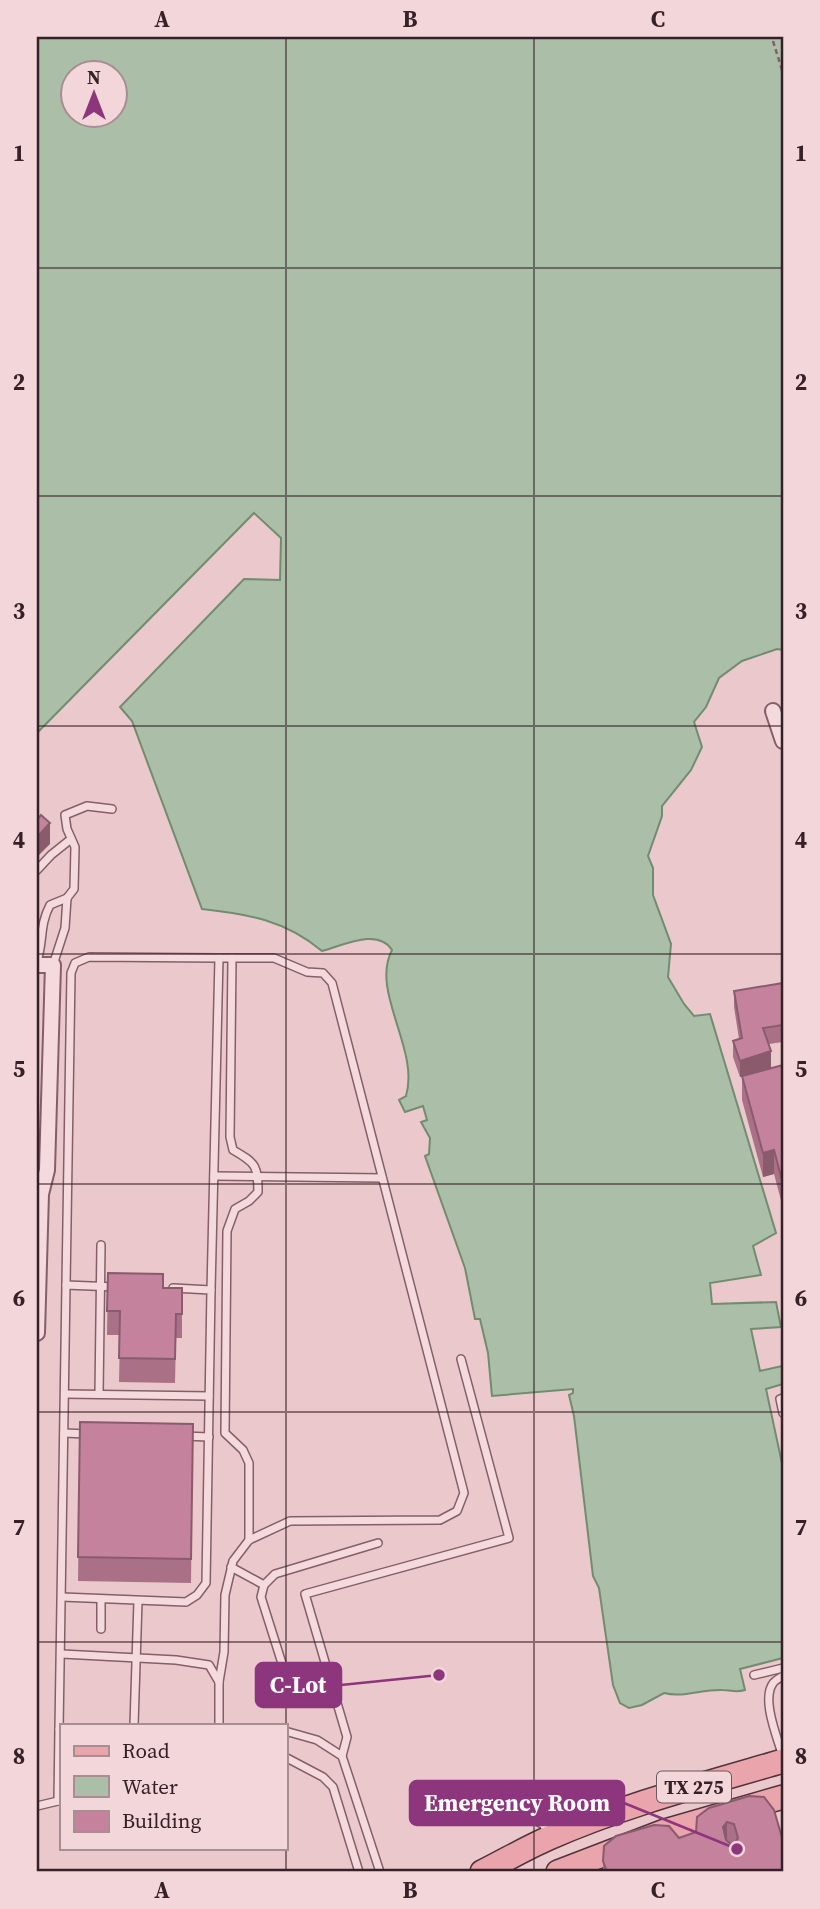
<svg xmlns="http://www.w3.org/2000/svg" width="820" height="1909" font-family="'Source Serif 4',serif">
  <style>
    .water { fill: #abbea8; stroke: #718c70; stroke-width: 2; fill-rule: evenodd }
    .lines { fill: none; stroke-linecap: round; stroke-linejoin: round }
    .lane-casing { stroke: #845f69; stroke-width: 10 }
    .street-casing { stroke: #845f69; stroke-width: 18 }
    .primary-casing { stroke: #52323d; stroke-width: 26 }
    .path { stroke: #845f69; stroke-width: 2.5; stroke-dasharray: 5 3.5; stroke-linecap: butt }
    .lane { stroke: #f5dadd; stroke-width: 7 }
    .street { stroke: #f5dadd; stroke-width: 14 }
    .primary { stroke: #e9a4ac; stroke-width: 23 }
    .wall { fill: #a97086 }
    .shaded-wall { fill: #895b6d }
    .building { fill: #c4829c; stroke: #895b6d; stroke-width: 2; fill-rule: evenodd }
    .grid { fill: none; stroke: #362128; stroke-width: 2; stroke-opacity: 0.55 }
    .labels { text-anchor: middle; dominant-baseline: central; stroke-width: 5; stroke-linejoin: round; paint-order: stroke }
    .shield { fill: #f2d6d9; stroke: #6e575d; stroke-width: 2 }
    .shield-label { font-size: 19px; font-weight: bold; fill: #362128 }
    .leader { fill: none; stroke: #8d357d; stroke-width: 2.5 }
    .callout-dot { fill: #8d357d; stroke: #f2d6d9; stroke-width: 2.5 }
    .callout { fill: #8d357d; stroke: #8d357d; stroke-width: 2.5 }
    .callout-label { font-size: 23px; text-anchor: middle; font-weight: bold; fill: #fff }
    .neatline { fill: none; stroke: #362128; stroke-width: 2.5 }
    .grid-label { font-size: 23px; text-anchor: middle; font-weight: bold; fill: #362128 }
  </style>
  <rect width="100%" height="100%" fill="#eac8cb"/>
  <!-- water -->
  <path class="water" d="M37,37H783V650L777,649L742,661L719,678L706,707L694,722L702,747L691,770L662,806V816L648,856L653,868V895L671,944L668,977L684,1004L694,1016L710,1014L776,1233L753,1246L761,1275L710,1283L712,1304L776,1302L781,1327L751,1329L760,1371L782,1366L783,1384L766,1389L783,1468V1658L740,1669L745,1690C735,1693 732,1690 722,1690C702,1689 684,1698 664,1693L642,1705L629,1708L620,1703L613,1685L599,1588L593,1576L574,1416L569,1395L573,1393V1389L492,1396L488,1353L480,1319H475L465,1268L425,1156L429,1154L430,1138L421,1122L427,1120L423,1106L405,1112L399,1100L406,1096C420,1049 370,992 392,950C378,927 342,946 322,951C285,920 248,914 202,909L132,721L120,707L244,579L280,580L281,538L254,513L37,733ZM74,74H116V116H74Z"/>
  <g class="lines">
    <!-- lane casing -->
    <g class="lane-casing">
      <g id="lane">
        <path d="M37,870L51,855L71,839"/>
        <path d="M219,958H274L307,972L323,973L332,983L464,1493L457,1511L440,1520L290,1521L249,1540L233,1561L225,1595L224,1652L219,1682"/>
        <path d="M232,958L230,1137L233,1150C256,1163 258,1166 258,1192L249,1201L235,1209L227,1231L225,1433L243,1450L249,1463V1540"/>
        <path d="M37,961C44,940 39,926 50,905L67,898"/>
        <path d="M53,965L65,928L67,898L74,889L75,847L67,829L65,815L87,806L112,809"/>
        <path d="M214,1176L382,1178"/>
        <path d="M66,1285L71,973L75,963L89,957L219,958L211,1290"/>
        <path d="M65,1394L209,1396"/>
        <path d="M99,1394L101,1245"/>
        <path d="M783,1398L780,1399L783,1413"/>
        <path d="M64,1433L88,1434"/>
        <path d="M184,1436L209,1437"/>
        <path d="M231,1567L264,1585"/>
        <path d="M62,1597L186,1602L197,1595L206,1583L211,1290L173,1288"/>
        <path d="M101,1629V1599"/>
        <path d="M62,1654L176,1660L209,1665L219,1682V1725"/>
        <path d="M754,1675L783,1668"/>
        <path d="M783,1676C783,1676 774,1681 774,1682C760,1698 778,1739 783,1757"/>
        <path d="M292,1695L261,1597L264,1585L275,1574L378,1543"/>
        <path d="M134,1725L138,1601"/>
        <path d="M59,1729L58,1801H61"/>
        <path d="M61,1729H59L66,1285L116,1287"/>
        <path d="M285,1731L317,1740L342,1756L380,1872"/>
        <path d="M342,1756L347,1737L305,1594L509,1538L461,1359"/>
        <path d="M285,1757L323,1777L333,1787L359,1872"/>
        <path d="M525,1785L527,1792L526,1799L538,1822L543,1824L549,1835"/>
        <path d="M527,1792L534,1796L545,1818L543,1824"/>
        <path d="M37,1806L58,1801"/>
      </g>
    </g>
    <!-- street casing -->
    <g class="street-casing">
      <g id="street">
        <path d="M773,711L783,741"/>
        <path d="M37,965H53L47,1170L41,1194L37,1333"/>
      </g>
    </g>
    <!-- primary casing -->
    <g class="primary-casing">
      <g id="primary">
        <path d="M482,1872C504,1861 526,1848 549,1838C624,1805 705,1784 783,1761"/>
        <path d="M558,1872L665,1831L783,1797"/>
      </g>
    </g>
    <!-- path -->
    <path class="path" d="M773,41L783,73"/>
    <!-- lane -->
    <use href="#lane" class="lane"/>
    <!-- street -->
    <use href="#street" class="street"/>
    <!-- primary -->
    <use href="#primary" class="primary"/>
  </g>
  <!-- wall -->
  <g class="wall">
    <path d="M783,983V1042L769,1044L771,1068L754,1073L783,1065V1208L774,1174L763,1177L742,1100V1077H740L733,1057V1041L739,1039L734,1007V991Z"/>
    <path d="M108,1273L163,1288H182V1338H176L175,1383L119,1382L120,1335H107Z"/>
    <path d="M80,1422L193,1424L191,1583L78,1581Z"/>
    <path d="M749,1796L783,1872H603V1861L696,1832Z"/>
  </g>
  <!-- shaded-wall -->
  <g class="shaded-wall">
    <path d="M50,823V844L37,857V837Z"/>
    <path d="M771,1051V1068L740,1077V1061Z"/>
    <path d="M774,1150V1174L763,1177V1153Z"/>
    <path d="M727,1822V1856L723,1827Z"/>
  </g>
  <!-- building -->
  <g class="building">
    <path d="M41,815L50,823L37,837V820Z"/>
    <path d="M783,983V1025L763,1028L771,1051L740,1061L733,1041L742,1038L734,991Z"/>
    <path d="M783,1065V1184L774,1150L763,1153L742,1076Z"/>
    <path d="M108,1273L163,1274V1288H182V1314H176L175,1359L119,1358L120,1311H107Z"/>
    <path d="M80,1422L193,1424L191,1559L78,1557Z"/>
    <path d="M749,1796L764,1797L774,1810L783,1841V1872H607L603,1861L604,1846L616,1836L654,1825L669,1826L679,1838L696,1832L697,1817L709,1808ZM727,1822L734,1824L738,1838L736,1842L731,1844L726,1840L723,1827Z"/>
  </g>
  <!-- grid -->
  <path class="grid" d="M286,37V1872M534,37V1872M37,268H783M37,496H783M37,726H783M37,954H783M37,1184H783M37,1412H783M37,1642H783"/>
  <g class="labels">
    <!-- shield labels -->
    <rect class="shield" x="657" y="1771.5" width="74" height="31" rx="5"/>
    <g class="shield-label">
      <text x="694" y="1787">TX 275</text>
    </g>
  </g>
  <!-- callouts -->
  <path class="leader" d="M439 1675L341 1685M737 1849L624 1803"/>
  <g class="callout-dot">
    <circle cx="439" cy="1675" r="7"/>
    <circle cx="737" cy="1849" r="7"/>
  </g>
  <g class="callout">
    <rect x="256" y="1663" width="85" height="44" rx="7"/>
    <rect x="410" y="1781" width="214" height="44" rx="7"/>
  </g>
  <g class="callout-label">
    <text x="298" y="1693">C-Lot</text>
    <text x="517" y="1811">Emergency Room</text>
  </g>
  <!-- border -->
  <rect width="820" height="1909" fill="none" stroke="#f2d6d9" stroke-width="77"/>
  <!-- legend -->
  <rect x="60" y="1724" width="228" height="126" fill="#f2d6d9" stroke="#a78e92" stroke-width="2"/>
  <rect x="74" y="1746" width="35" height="10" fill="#e9a4ac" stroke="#a78e92" stroke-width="2"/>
  <text x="122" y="1758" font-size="21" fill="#362128">Road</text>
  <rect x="74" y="1776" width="35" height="21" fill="#abbea8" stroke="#a78e92" stroke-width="2"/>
  <text x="122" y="1794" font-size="21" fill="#362128">Water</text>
  <rect x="74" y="1811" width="35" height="21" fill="#c4829c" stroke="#a78e92" stroke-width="2"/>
  <text x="122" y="1828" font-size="21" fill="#362128">Building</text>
  <!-- north arrow -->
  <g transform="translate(94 94)"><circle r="33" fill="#f2d6d9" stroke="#a78e92" stroke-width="2"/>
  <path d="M0-5L12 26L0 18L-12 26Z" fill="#8d357d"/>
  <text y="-10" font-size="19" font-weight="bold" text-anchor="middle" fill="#362128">N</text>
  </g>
  <rect x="38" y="38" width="744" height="1832" class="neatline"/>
  <g class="grid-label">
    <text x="162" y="27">A</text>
    <text x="410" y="27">B</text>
    <text x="658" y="27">C</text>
    <text x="19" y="161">1</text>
    <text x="801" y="161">1</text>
    <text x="19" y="390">2</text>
    <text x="801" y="390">2</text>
    <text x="19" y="619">3</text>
    <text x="801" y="619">3</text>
    <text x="19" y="848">4</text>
    <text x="801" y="848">4</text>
    <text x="19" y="1077">5</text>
    <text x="801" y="1077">5</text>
    <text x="19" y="1306">6</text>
    <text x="801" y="1306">6</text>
    <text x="19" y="1535">7</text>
    <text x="801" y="1535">7</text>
    <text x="19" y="1764">8</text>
    <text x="801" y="1764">8</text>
    <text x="162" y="1898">A</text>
    <text x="410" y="1898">B</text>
    <text x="658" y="1898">C</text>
  </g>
</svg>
